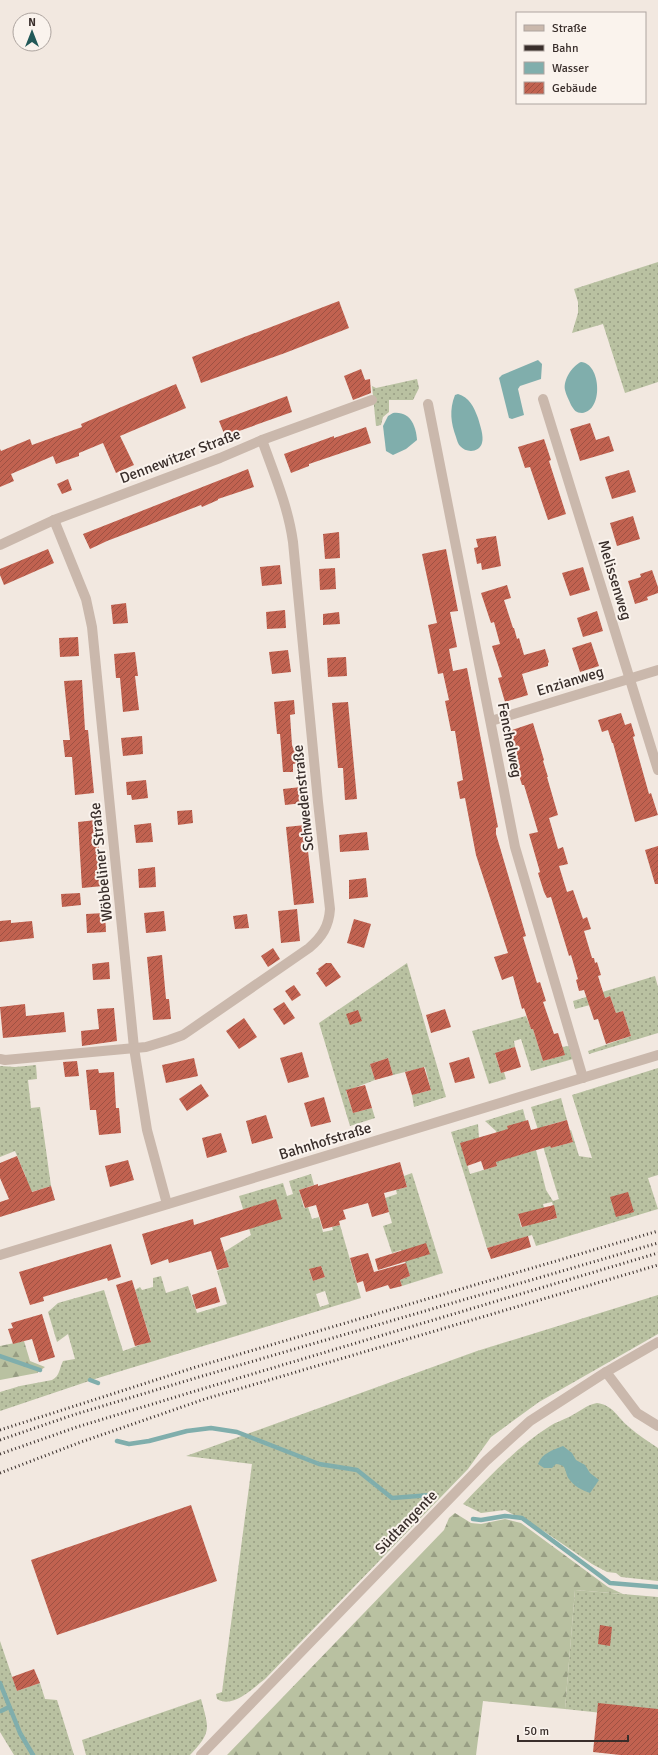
<svg xmlns="http://www.w3.org/2000/svg" width="658" height="1755" font-family="Signika,sans-serif">
  <style>
    .grass { fill: url(#grass-dots); fill-rule: evenodd }
    .forest { fill: url(#forest-firs) }
    .water { fill: #80aeac }
    .lines { fill: none; stroke-linecap: round; stroke-linejoin: round }
    .stream { stroke: #80aeac; stroke-width: 4.5 }
    .building { fill: url(#building-hatch) }
    .minor { stroke: #cab8ac; stroke-width: 10 }
    .rail { stroke: #392e2b; stroke-width: 3; stroke-dasharray: 1 3; stroke-linecap: butt }
    .labels { text-anchor: middle; dominant-baseline: central; stroke-width: 4; stroke-linejoin: round; paint-order: stroke }
    .street-label { font-size: 15px; fill: #392e2b; stroke: #faf3ed }
  </style>
  <defs>
    <pattern id="grass-dots" width="8" height="8" patternUnits="userSpaceOnUse"><rect width="8" height="8" fill="#b9c1a1"/><path d="M2 2h.1M6 6h.1" fill="none" stroke="#979d83" stroke-width="1.8" stroke-linecap="round"/></pattern>
    <pattern id="forest-firs" width="22" height="20" patternUnits="userSpaceOnUse"><rect width="22" height="20" fill="#b9c1a1"/><path d="M5 1l3.5 6h-7zM16 11l3.5 6h-7z" fill="#979d83"/></pattern>
    <pattern id="building-hatch" width="6" height="6" patternUnits="userSpaceOnUse"><rect width="6" height="6" fill="#c16250"/><path d="M-1 1l2-2M0 6l6-6M5 7l2-2" fill="none" stroke="#9e5143"/></pattern>
  </defs>
  <rect width="100%" height="100%" fill="#f2e8e0"/>
  <!-- grass -->
  <g class="grass">
    <path d="M658,262V382L625,393L603,324L572,333L578,313V302L574,289Z"/>
    <path d="M417,379L419,388L413,400H389V412L383,417L381,425L376,426L372,386L376,388Z"/>
    <path d="M407,963L446,1097L414,1107L412,1095L431,1090L425,1067L393,1075L388,1058L370,1064L375,1080L346,1091L353,1113L372,1108L375,1118L350,1126L319,1023Z"/>
    <path d="M655,976L658,987V1033L589,1054L588,1051L631,1036L623,1011L616,1013L610,996L589,1003L590,1005L575,1009L573,1001Z"/>
    <path d="M526,1016L531,1029H533L543,1061L564,1055L562,1047L569,1046L573,1059L531,1071L521,1039L514,1041L515,1047L495,1054L501,1073L504,1072L506,1079L489,1084L472,1031Z"/>
    <path d="M36,1065L37,1079L28,1080L31,1108L40,1107L51,1186L21,1195L26,1177L15,1151L0,1157V1066L15,1067Z"/>
    <path d="M658,1068V1175L648,1178L658,1209L536,1246L532,1235L487,1248L451,1132L478,1124L479,1138L461,1143L470,1174L497,1166L495,1158L503,1153L496,1131L485,1121L523,1109L526,1121L516,1156L536,1150L546,1190L553,1201L559,1199L531,1107L561,1098L567,1120L545,1126L551,1148L573,1142L570,1131L571,1130L579,1156L592,1158L572,1095ZM552,1202L557,1218L548,1221L543,1204ZM525,1213L529,1225L521,1227L518,1214Z"/>
    <path d="M412,1173L443,1273L402,1286L400,1280L410,1276L401,1250L392,1253L383,1226L392,1223L385,1198L397,1194L396,1190L407,1187L404,1176Z"/>
    <path d="M311,1174L314,1185L299,1190L304,1208L308,1207L312,1219L319,1217L323,1232L333,1230L332,1227L340,1225L361,1298L98,1378L0,1411V1392L20,1386L52,1380C60,1376 59,1369 63,1361L75,1359L68,1334L57,1342L48,1312L58,1303L104,1290L123,1351L151,1341L135,1290L140,1287L142,1290L153,1287V1278L161,1276L166,1293L188,1286L197,1313L227,1304L217,1271L229,1267L224,1252L251,1235L239,1196L283,1183L287,1196L293,1194L289,1181ZM321,1266L325,1277L313,1281L309,1270ZM325,1291L329,1304L320,1307L316,1294Z"/>
    <path d="M658,1295V1334L539,1402L491,1437L468,1469L265,1679C253,1688 233,1709 217,1699L216,1694L222,1692L252,1464L186,1456L477,1351Z"/>
    <path d="M597,1403C613,1405 617,1417 629,1427C638,1435 648,1441 658,1448V1581L621,1577L616,1573L607,1572L592,1564L545,1532L505,1510L481,1513L463,1504C489,1477 518,1446 550,1426C556,1422 563,1420 569,1417C579,1412 586,1405 597,1403Z"/>
    <path d="M575,1590L658,1597V1719L565,1709Z"/>
    <path d="M0,1641L17,1691L40,1683L45,1699L57,1700L74,1755H14L0,1732Z"/>
    <path d="M201,1699C209,1729 212,1732 190,1755H86L82,1740Z"/>
  </g>
  <!-- forest -->
  <g class="forest">
    <path d="M24,1341L30,1361L45,1367L37,1373L0,1380V1346Z"/>
    <path d="M455,1513L471,1523L481,1524L505,1519L521,1523L608,1587L623,1594L575,1590L565,1709L483,1701L476,1755H227L444,1530L449,1518Z"/>
  </g>
  <!-- water -->
  <g class="water">
    <path d="M538,360L542,364L541,379L520,386L518,389L524,415L512,419L509,418L499,378L502,375Z"/>
    <path d="M581,362C601,363 604,411 582,413C576,413 574,410 571,405C569,400 566,395 565,390C563,380 572,366 581,362Z"/>
    <path d="M458,394C469,397 474,407 478,418C480,425 484,436 482,443C479,453 466,453 460,446C458,444 457,440 456,437C451,423 449,410 455,395Z"/>
    <path d="M393,413C411,411 416,427 417,440L406,449L393,455L386,451L383,426L388,416Z"/>
    <path d="M563,1446L572,1453L576,1460L585,1465L590,1473L599,1480L590,1493C581,1490 574,1486 569,1479C564,1472 568,1465 556,1464L552,1468H544L538,1464C542,1453 553,1450 563,1446Z"/>
  </g>
  <g class="lines">
    <!-- stream -->
    <g class="stream">
      <path d="M0,1356L40,1370"/>
      <path d="M90,1380L98,1383"/>
      <path d="M117,1441L129,1444L149,1441L187,1431L211,1428L237,1432L319,1464L357,1470L392,1498L431,1495"/>
      <path d="M473,1519L481,1520L505,1516L522,1518L610,1583L658,1587"/>
      <path d="M0,1683L20,1733L33,1755"/>
      <path d="M1,1711L9,1707"/>
    </g>
  </g>
  <!-- building -->
  <g class="building">
    <path d="M339,301L349,328L285,353L201,383L192,357Z"/>
    <path d="M361,369L365,380L370,379L371,393L353,400L344,376Z"/>
    <path d="M176,384L186,408L120,436L134,465L116,473L103,443L79,453V456L56,464L53,456L11,474L14,481L0,487V449L1,451L30,439L32,445L82,427L81,424Z"/>
    <path d="M287,396L292,412L225,436L219,421Z"/>
    <path d="M590,423L596,440L609,436L614,451L580,461L570,429Z"/>
    <path d="M366,427L371,443L309,464V466L291,473L284,454L334,436V438Z"/>
    <path d="M544,439L551,460L549,461L566,514L548,520L530,467L525,468L518,447Z"/>
    <path d="M248,469L254,487L218,499V500L202,507L201,505L107,541L90,549L83,534Z"/>
    <path d="M629,470L636,492L612,499L605,477Z"/>
    <path d="M68,479L72,490L62,494L57,484Z"/>
    <path d="M633,516L640,539L617,546L610,523Z"/>
    <path d="M339,532L340,558L325,559L323,534Z"/>
    <path d="M496,536L501,566L482,570L481,563L477,564L474,548L478,547L476,539Z"/>
    <path d="M48,549L54,563L4,585L0,575V569Z"/>
    <path d="M446,549L458,611L450,612L457,647L449,649L453,671L467,668L498,827L496,828V834L526,936L523,937L537,983L540,982L546,1001L543,1002L554,1034L558,1033L565,1055L543,1061L533,1029H531L524,1008L522,1009L513,976L502,980L494,957L508,953L476,855L465,798L460,799L457,782L463,780L455,731H451L445,701L449,700L443,673L438,674L428,625L437,623L422,554Z"/>
    <path d="M280,565L282,584L262,586L260,567Z"/>
    <path d="M583,567L590,590L570,596L562,573Z"/>
    <path d="M335,568L336,589L320,590L319,569Z"/>
    <path d="M652,570L658,587V593L647,597L648,600L635,604L628,581L641,577L640,574Z"/>
    <path d="M507,585L511,598L504,600L513,628H514L517,639L519,638L524,655L545,649L549,662L548,663V666L522,674L528,695L505,702L498,678L502,677L492,646L500,644L494,622L491,623L481,593Z"/>
    <path d="M126,603L128,623L113,624L111,605Z"/>
    <path d="M285,610L286,628L267,629L266,612Z"/>
    <path d="M597,611L603,631L583,637L577,618Z"/>
    <path d="M339,612L340,624L323,625V614Z"/>
    <path d="M78,637L79,656L60,657L59,638Z"/>
    <path d="M591,642L599,666L580,672L572,648Z"/>
    <path d="M288,650L291,672L272,674L269,652Z"/>
    <path d="M135,652L138,676H135L139,710L123,712L120,678H116L114,654Z"/>
    <path d="M346,657L347,676L328,677L327,658Z"/>
    <path d="M82,680L85,730H88L94,793L75,795L72,757H65L63,740H70L64,681Z"/>
    <path d="M294,700L295,714L290,715L292,745L293,748L298,747L299,763L293,764V772H283L280,734H277L274,702Z"/>
    <path d="M348,702L357,799L345,800L343,768H338L332,703Z"/>
    <path d="M621,713L625,725L631,723L635,736L633,737L649,794L651,793L658,815L635,822L613,743H612L608,730L602,732L598,720Z"/>
    <path d="M533,723L544,760L543,761L548,777H547L558,815L549,818L558,849L563,847L568,864L559,866L567,892L573,890L583,919L587,917L591,929L584,931L592,958H594L595,963L597,962L601,975L598,976L605,998L610,996L616,1013L623,1011L631,1036L606,1044L598,1019L594,1020L584,990L579,991L576,980L578,979L571,955L569,956L551,897L547,898L544,892L538,873L540,872L529,834L538,832L524,785H522L517,769L520,768L509,731Z"/>
    <path d="M142,736L143,754L123,756L121,738Z"/>
    <path d="M146,780L148,798L132,800L131,795H127L126,782Z"/>
    <path d="M301,787L303,803L285,805L283,789Z"/>
    <path d="M192,810L193,823L178,825L177,811Z"/>
    <path d="M96,820L103,886L82,888L78,822Z"/>
    <path d="M151,823L153,842L136,843L134,825Z"/>
    <path d="M305,825L314,903L294,905L286,827Z"/>
    <path d="M367,832L369,850L340,852L339,835Z"/>
    <path d="M658,846V884H655L645,850Z"/>
    <path d="M155,867L156,887L139,888L138,869Z"/>
    <path d="M366,878L368,897L349,899V880Z"/>
    <path d="M80,893L81,905L62,907L61,894Z"/>
    <path d="M297,909L300,941L281,943L278,911Z"/>
    <path d="M164,911L166,931L146,933L144,913Z"/>
    <path d="M105,913L106,932L87,933L86,914Z"/>
    <path d="M247,914L249,928L235,929L233,916Z"/>
    <path d="M354,919L371,924L364,948L347,943Z"/>
    <path d="M11,920V923L32,921L34,938L0,942V921Z"/>
    <path d="M273,948L280,959L268,967L261,956Z"/>
    <path d="M162,955L166,999H169L171,1019L153,1020L147,957Z"/>
    <path d="M109,962L110,979L93,980L92,964Z"/>
    <path d="M326,963H331L341,977L326,987L316,973L319,971L318,969Z"/>
    <path d="M294,985L301,995L292,1001L285,991Z"/>
    <path d="M284,1002L295,1018L284,1025L273,1009Z"/>
    <path d="M25,1004L26,1016L64,1012L66,1032L3,1038L0,1007Z"/>
    <path d="M114,1008L117,1041L82,1046L81,1031L99,1029L97,1009Z"/>
    <path d="M445,1009L451,1027L431,1033L426,1015Z"/>
    <path d="M358,1010L362,1021L350,1025L346,1014Z"/>
    <path d="M244,1018L257,1037L239,1049L226,1031Z"/>
    <path d="M515,1047L521,1067L501,1073L495,1053Z"/>
    <path d="M302,1052L309,1077L288,1083L280,1058Z"/>
    <path d="M469,1057L475,1078L455,1083L449,1063Z"/>
    <path d="M194,1058L198,1076L166,1083L162,1065Z"/>
    <path d="M388,1058L393,1075L375,1080L370,1064Z"/>
    <path d="M77,1061L79,1076L65,1077L63,1062Z"/>
    <path d="M424,1067L431,1090L412,1095L405,1072Z"/>
    <path d="M98,1069L99,1073L114,1072L116,1108H119L121,1133L99,1135L96,1110H90L86,1070Z"/>
    <path d="M201,1084L209,1096L187,1111L179,1099Z"/>
    <path d="M365,1085L372,1108L353,1113L346,1090Z"/>
    <path d="M324,1097L331,1122L311,1127L304,1103Z"/>
    <path d="M266,1115L273,1138L252,1144L246,1121Z"/>
    <path d="M528,1120L531,1130L567,1120L573,1142L551,1148L550,1146L496,1162L497,1166L484,1170L481,1161L467,1166L460,1143L508,1129L507,1126Z"/>
    <path d="M221,1133L227,1152L207,1158L202,1138Z"/>
    <path d="M17,1156L32,1192L51,1186L55,1200L0,1217V1202L9,1199L0,1178V1163Z"/>
    <path d="M128,1160L134,1180L110,1187L105,1166Z"/>
    <path d="M400,1162L407,1187L384,1193L389,1212L372,1217L368,1203L343,1210L346,1219L339,1221L340,1225L323,1229L316,1205L305,1208L299,1190L318,1184V1186Z"/>
    <path d="M628,1192L634,1212L616,1217L610,1197Z"/>
    <path d="M276,1199L282,1219L220,1238L229,1267L217,1270L211,1251L169,1263L168,1259L151,1265L142,1234L193,1219L194,1225Z"/>
    <path d="M554,1205L557,1218L522,1227L518,1214Z"/>
    <path d="M528,1236L531,1247L491,1259L487,1248Z"/>
    <path d="M426,1243L430,1254L378,1270L375,1259Z"/>
    <path d="M111,1244L121,1277L108,1281L107,1278L43,1297L44,1301L30,1305L19,1272Z"/>
    <path d="M368,1253L374,1272L406,1263L410,1276L400,1280L402,1286L390,1289L388,1285L366,1292L363,1281L357,1283L350,1258Z"/>
    <path d="M321,1266L325,1277L313,1281L309,1269Z"/>
    <path d="M132,1280L151,1342L135,1346L116,1285Z"/>
    <path d="M216,1287L220,1302L196,1309L192,1295Z"/>
    <path d="M42,1314L55,1357L39,1362L32,1339L13,1344L8,1329L13,1328L11,1323Z"/>
    <path d="M191,1505L217,1581L57,1635L31,1560Z"/>
    <path d="M600,1625L612,1627L610,1646L598,1644Z"/>
    <path d="M34,1669L40,1683L17,1691L12,1677Z"/>
    <path d="M598,1703L658,1709V1755H620L593,1752Z"/>
  </g>
  <g class="lines">
    <!-- minor -->
    <g class="minor">
      <path d="M543,399L658,770"/>
      <path d="M428,404L515,847L583,1078"/>
      <path d="M54,520L86,599L92,627L134,1048L147,1130L167,1204"/>
      <path d="M0,545L54,520L220,458L262,440L372,400"/>
      <path d="M491,721L658,670"/>
      <path d="M0,1059L5,1060L146,1047L169,1040L183,1035L309,948C322,937 329,926 330,909L318,802L293,542C288,506 274,474 262,440"/>
      <path d="M0,1255L658,1055"/>
      <path d="M606,1372L637,1413L658,1426"/>
      <path d="M201,1755L486,1461L530,1421L606,1372L658,1342"/>
    </g>
    <!-- rail -->
    <g class="rail">
      <path d="M0,1430L196,1367L658,1231"/>
      <path d="M0,1440L73,1415L199,1377L658,1243"/>
      <path d="M0,1454L77,1427L202,1389L658,1253"/>
      <path d="M0,1473L81,1442L205,1399L658,1265"/>
    </g>
  </g>
  <g class="labels">
    <!-- street labels -->
    <g class="street-label">
      <text transform="translate(180 456) rotate(-21)">Dennewitzer Straße</text>
      <text transform="translate(615 580) rotate(73)">Melissenweg</text>
      <text transform="translate(570 681) rotate(-17)">Enzianweg</text>
      <text transform="translate(510 740) rotate(79)">Fenchelweg</text>
      <text transform="translate(303 798) rotate(-96)">Schwedenstraße</text>
      <text transform="translate(101 862) rotate(-96)">Wöbbeliner Straße</text>
      <text transform="translate(325 1141) rotate(-17)">Bahnhofstraße</text>
      <text transform="translate(406 1522) rotate(-46)">Südtangente</text>
    </g>
  </g>
  <!-- legend -->
  <rect x="516" y="12" width="130" height="92" fill="#faf3ed" stroke="#ada49f"/>
  <rect x="524" y="25" width="20" height="6" fill="#cab8ac" stroke="#ada49f"/>
  <text x="552" y="32" font-size="12" fill="#392e2b">Straße</text>
  <rect x="524" y="45" width="20" height="6" fill="#392e2b" stroke="#ada49f"/>
  <text x="552" y="52" font-size="12" fill="#392e2b">Bahn</text>
  <rect x="524" y="62" width="20" height="12" fill="#80aeac" stroke="#ada49f"/>
  <text x="552" y="72" font-size="12" fill="#392e2b">Wasser</text>
  <rect x="524" y="82" width="20" height="12" fill="url(#building-hatch)" stroke="#ada49f"/>
  <text x="552" y="92" font-size="12" fill="#392e2b">Gebäude</text>
  <!-- north arrow -->
  <g transform="translate(32 32)"><circle r="19" fill="#faf3ed" stroke="#ada49f"/>
  <path d="M0-3L7 15L0 10L-7 15Z" fill="#225958"/>
  <text y="-6" font-size="11" font-weight="bold" text-anchor="middle" fill="#392e2b">N</text>
  </g>
  <!-- scale -->
  <path d="M518 1735v6h110v-6" fill="none" stroke="#392e2b" stroke-width="2"/>
  <text x="524" y="1735" font-size="12" fill="#392e2b" stroke="#faf3ed" stroke-width="3" paint-order="stroke">50 m</text>
</svg>
